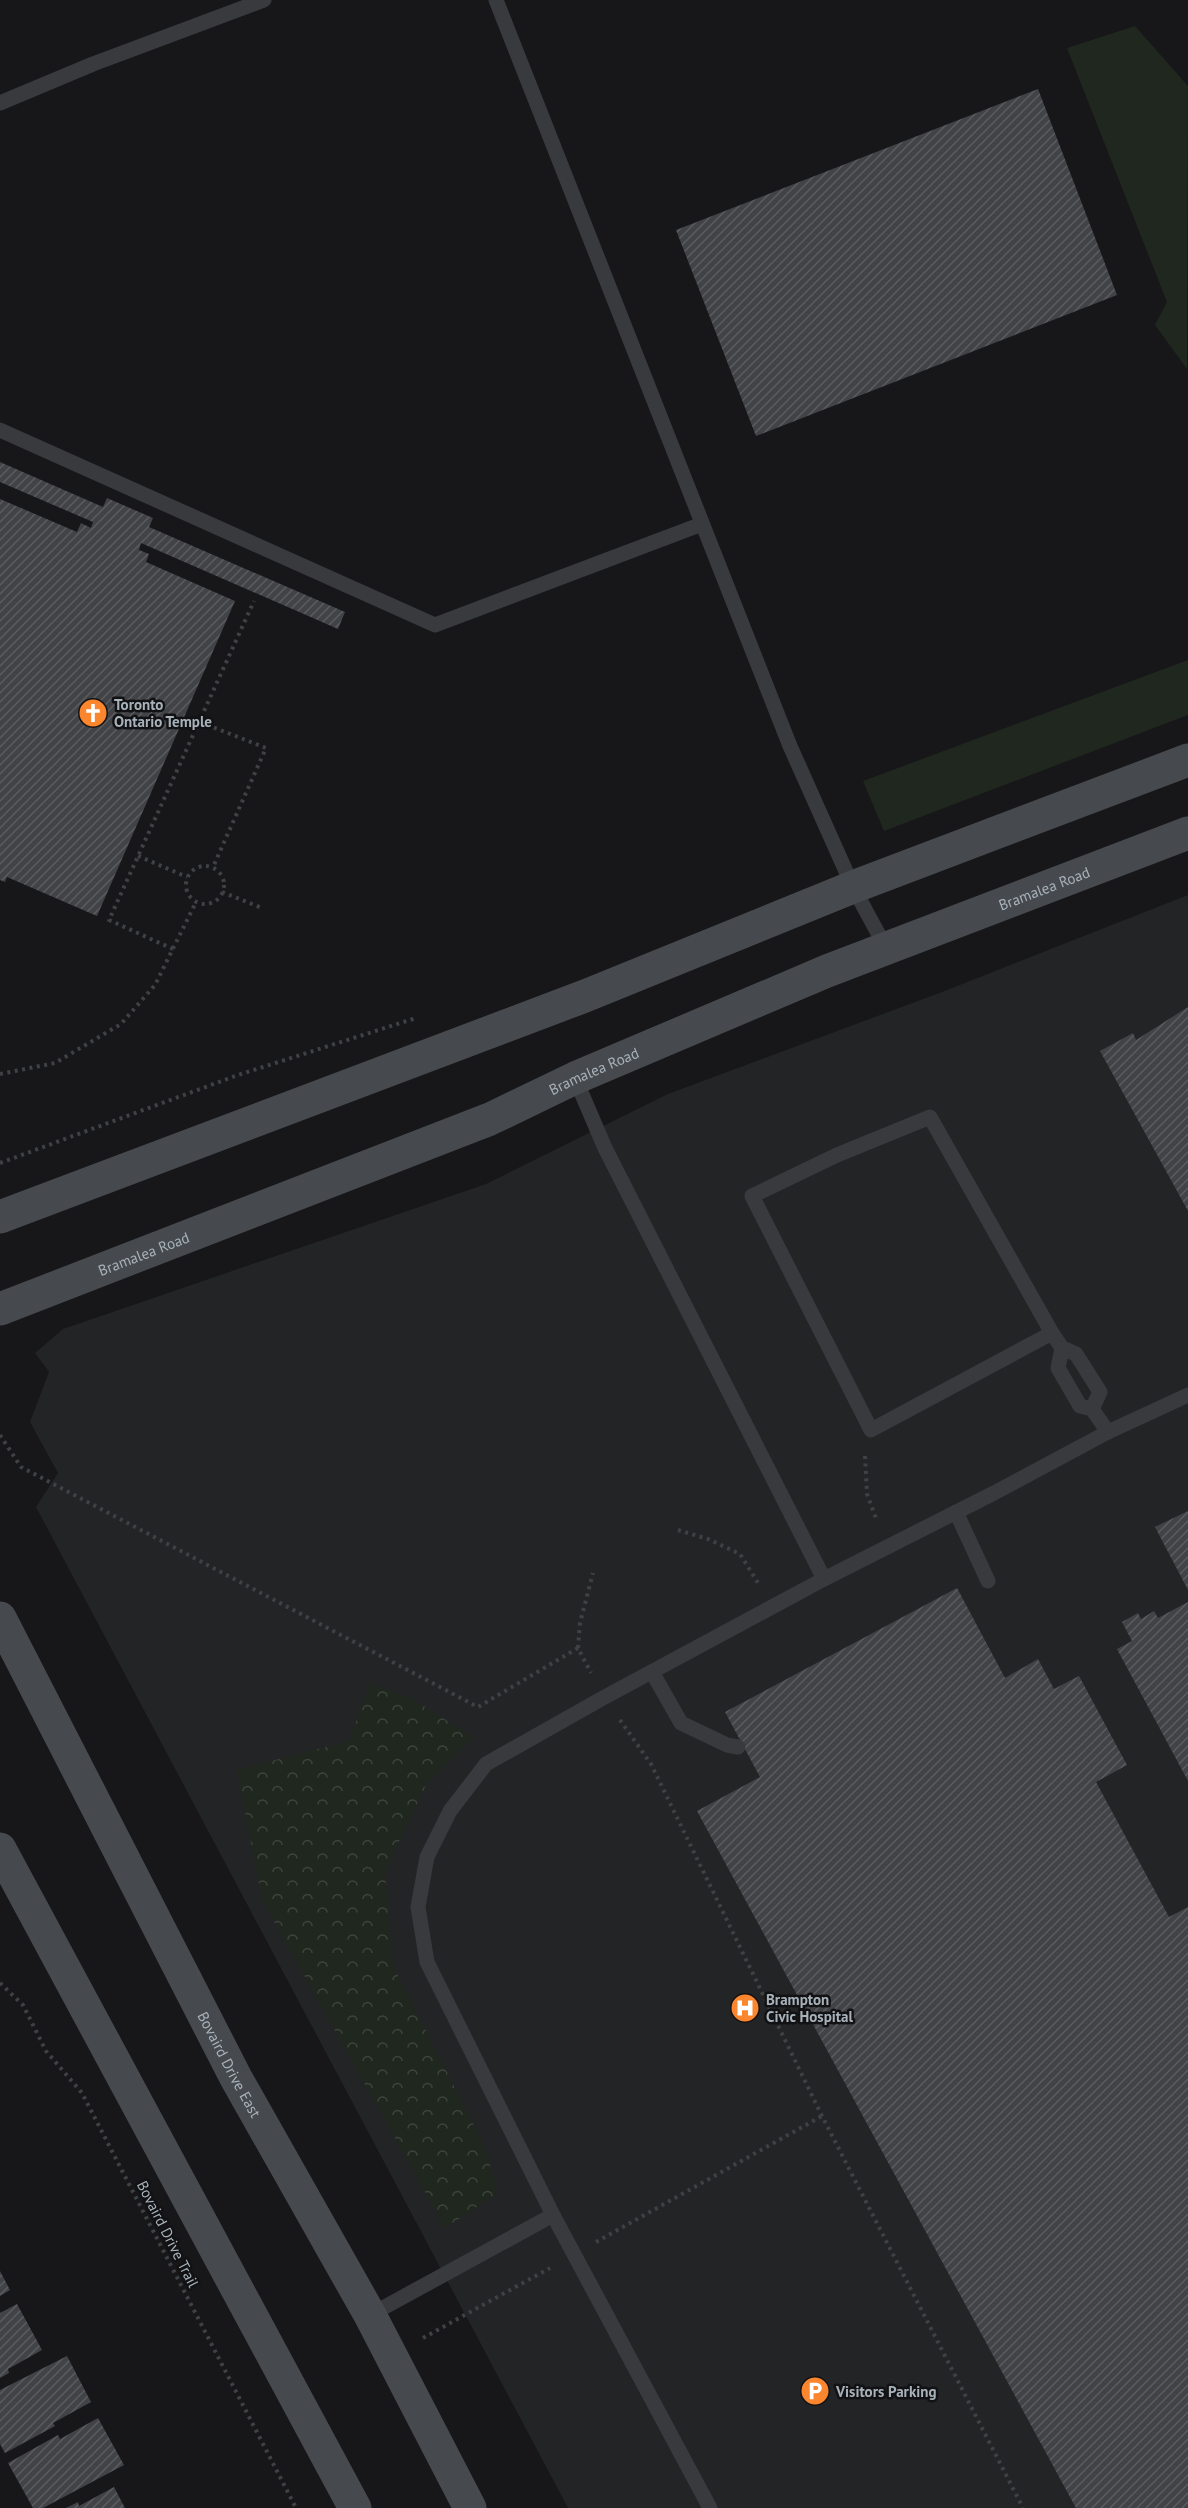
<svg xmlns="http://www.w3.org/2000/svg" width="1188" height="2508" font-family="'PT Sans',sans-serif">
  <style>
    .built { fill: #232426 }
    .green { fill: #1f271f }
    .forest { fill: url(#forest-crowns) }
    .building { fill: url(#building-hatch) }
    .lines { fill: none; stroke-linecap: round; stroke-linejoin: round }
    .path { stroke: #3e4245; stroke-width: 4; stroke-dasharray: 3 4.5; stroke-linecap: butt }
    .service { stroke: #383a3e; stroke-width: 15 }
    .secondary { stroke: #464a4e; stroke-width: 33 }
    .labels { text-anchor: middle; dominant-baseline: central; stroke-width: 5; stroke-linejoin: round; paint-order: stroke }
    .poi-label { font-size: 15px; font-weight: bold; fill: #a8b2ba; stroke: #121214; text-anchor: start }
    .street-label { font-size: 15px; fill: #a8b2ba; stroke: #121214 }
  </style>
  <defs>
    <pattern id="forest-crowns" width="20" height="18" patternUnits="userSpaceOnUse" patternTransform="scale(1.5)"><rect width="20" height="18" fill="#1f271f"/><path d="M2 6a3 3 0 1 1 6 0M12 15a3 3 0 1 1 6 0" fill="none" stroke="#3d443d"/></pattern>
    <pattern id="building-hatch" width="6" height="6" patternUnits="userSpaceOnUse" patternTransform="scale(1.5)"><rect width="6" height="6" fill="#414346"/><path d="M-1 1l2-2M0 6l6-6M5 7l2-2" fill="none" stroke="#5a5c5f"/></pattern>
  </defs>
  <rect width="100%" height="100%" fill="#171719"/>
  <!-- built -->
  <path class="built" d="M1188,895V2508H568L36,1507L58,1473L30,1422L49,1372L35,1353L63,1329L486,1184L668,1094L942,992Z"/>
  <!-- green -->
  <g class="green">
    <path d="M1135,26L1188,86L1187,369L1155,325L1167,302L1067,48Z"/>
    <path d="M1188,660V715L884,831L863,781Z"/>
  </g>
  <!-- forest -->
  <path class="forest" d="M370,1684L411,1698L473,1737L427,1783L385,1871L393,1966L485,2147L498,2193L445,2228L262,1900L237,1770L349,1741Z"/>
  <!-- building -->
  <g class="building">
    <path d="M1038,89L1117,295L756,436L676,230Z"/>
    <path d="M0,462L103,507L107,498L153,518L149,527L345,612L338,629L141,543L139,550L149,554L146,562L235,601L97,916L7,877L5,882L0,880V499L77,532L81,523L91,528L93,522L0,482Z"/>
    <path d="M1188,1007V1211L1100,1051L1133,1033L1136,1040Z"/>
    <path d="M1188,1511V1590L1155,1527Z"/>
    <path d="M957,1588L1005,1678L1038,1659L1054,1689L1079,1676L1127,1765L1096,1782L1169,1917L1188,1907V2508H1076L697,1811L760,1777L725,1712Z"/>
    <path d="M1188,1602V1781L1117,1649L1132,1641L1122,1622L1138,1613L1141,1619L1154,1611L1158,1618Z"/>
    <path d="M0,2271L10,2290L0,2296Z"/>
    <path d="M17,2304L42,2350L8,2369L9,2373L0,2378V2313Z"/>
    <path d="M67,2356L91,2402L53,2423L55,2426L5,2453L0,2444V2390Z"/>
    <path d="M98,2418L124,2465L43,2508H33L8,2463L58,2435L60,2439Z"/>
    <path d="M114,2487L125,2508H66L78,2502L79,2506Z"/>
  </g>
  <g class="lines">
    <!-- path -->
    <g class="path">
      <path d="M200,722L266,748L213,867"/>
      <path d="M138,856L187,877"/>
      <circle cx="205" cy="885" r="19"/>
      <path d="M222,892L262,908"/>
      <path d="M173,949L109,920L254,601"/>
      <path d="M0,1074L55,1063L121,1024L155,985L196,902"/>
      <path d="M0,1163L238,1075L416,1018"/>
      <path d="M0,1435L21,1467L478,1707L578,1648L591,1673"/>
      <path d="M865,1456L867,1494L877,1521"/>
      <path d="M678,1530L708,1539L740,1554L758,1583"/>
      <path d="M578,1648L580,1623L593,1573"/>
      <path d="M620,1720L651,1764L822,2116L1023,2508"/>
      <path d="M0,1983L23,2005L46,2051L82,2093L296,2508"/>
      <path d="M596,2242L822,2116"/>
      <path d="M423,2338L550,2268"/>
    </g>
    <!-- service -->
    <g class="service">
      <path d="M496,0L790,746L853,887L886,948"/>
      <path d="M0,103L93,64L264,0"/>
      <path d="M0,430L435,625L702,524"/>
      <path d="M575,1078L605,1148L824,1579"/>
      <path d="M1052,1333L871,1430L752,1196L837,1155L930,1117L1052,1333L1062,1348L1076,1354L1100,1392L1092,1409"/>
      <path d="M1062,1348L1058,1368L1080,1406L1092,1409L1108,1432"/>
      <path d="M956,1512L988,1581"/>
      <path d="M652,1672L681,1723L727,1745L738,1747"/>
      <path d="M370,2315L553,2215"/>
      <path d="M710,2508L553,2215L427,1962L418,1907L427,1857L450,1811L486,1764L603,1698L824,1579L994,1493L1108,1432L1188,1395"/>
    </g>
    <!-- secondary -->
    <g class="secondary">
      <path d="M0,1217L585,996L853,887L1188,760"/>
      <path id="s1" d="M0,1309L490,1119L575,1078L827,971L1188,833"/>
      <path id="s2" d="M0,1618L236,2078L370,2315L470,2508"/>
      <path d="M0,1849L355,2508"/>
    </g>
  </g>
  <!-- icons -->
  <defs>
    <g id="church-disc" transform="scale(1.5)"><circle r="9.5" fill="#fb862d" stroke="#121214"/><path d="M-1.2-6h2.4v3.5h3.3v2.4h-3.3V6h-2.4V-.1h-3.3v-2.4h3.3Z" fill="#fff"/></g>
    <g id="hospital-disc" transform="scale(1.5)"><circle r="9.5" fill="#fb862d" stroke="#121214"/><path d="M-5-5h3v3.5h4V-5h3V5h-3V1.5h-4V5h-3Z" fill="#fff"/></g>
    <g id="parking-disc" transform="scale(1.5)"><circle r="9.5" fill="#fb862d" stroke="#121214"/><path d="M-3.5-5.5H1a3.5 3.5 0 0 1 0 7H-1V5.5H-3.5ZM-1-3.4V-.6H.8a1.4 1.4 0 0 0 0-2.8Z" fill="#fff"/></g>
  </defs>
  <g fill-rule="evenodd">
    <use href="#church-disc" x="93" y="713"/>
    <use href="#hospital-disc" x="745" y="2008"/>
    <use href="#parking-disc" x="815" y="2391"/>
  </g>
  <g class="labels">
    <!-- poi labels -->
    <g class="poi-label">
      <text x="114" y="704">Toronto<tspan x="114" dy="17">Ontario Temple</tspan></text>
      <text x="766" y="1999">Brampton<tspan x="766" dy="17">Civic Hospital</tspan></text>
      <text x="836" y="2391">Visitors Parking</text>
    </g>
    <!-- street labels -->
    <g class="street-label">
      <text stroke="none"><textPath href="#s1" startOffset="1126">Bramalea Road</textPath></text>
      <text stroke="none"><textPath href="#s1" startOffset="640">Bramalea Road</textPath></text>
      <text stroke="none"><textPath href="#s1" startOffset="154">Bramalea Road</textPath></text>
      <text stroke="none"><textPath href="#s2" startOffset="502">Bovaird Drive East</textPath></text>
      <text transform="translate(168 2234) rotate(63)">Bovaird Drive Trail</text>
    </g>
  </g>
</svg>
